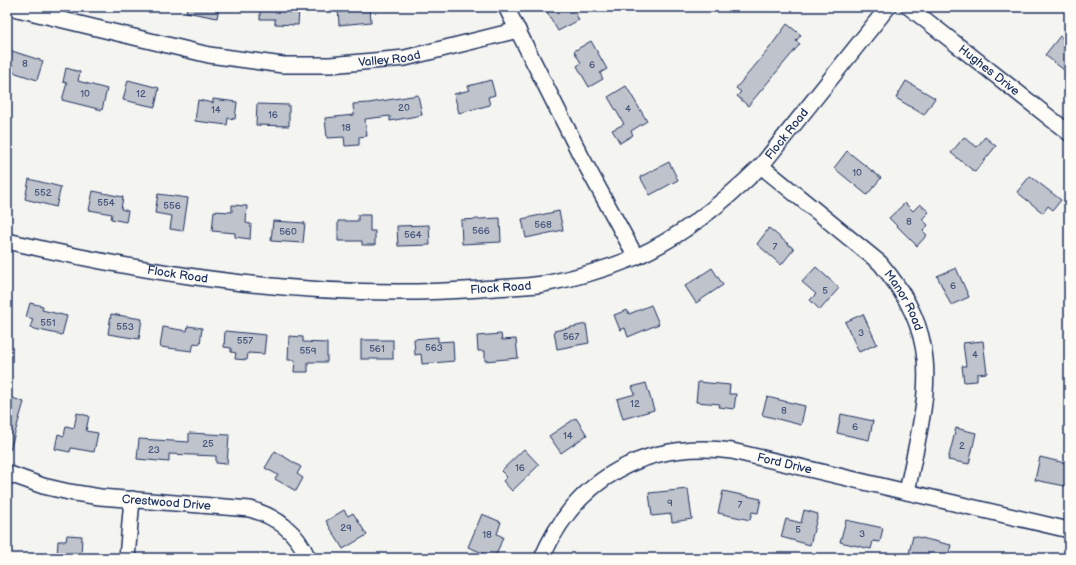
<svg xmlns="http://www.w3.org/2000/svg" width="1076" height="565" font-family="'Balsamiq Sans',sans-serif">
  <style>
    .building { fill: #bfc3cc; stroke: #1b2f5e }
    .lines { fill: none; stroke-linecap: round; stroke-linejoin: round }
    .minor-casing { stroke: #1b2f5e; stroke-width: 18 }
    .minor { stroke: #fdfcf7; stroke-width: 15 }
    .labels { text-anchor: middle; dominant-baseline: central; stroke-width: 4; stroke-linejoin: round; paint-order: stroke }
    .number-label { font-size: 10px; fill: #44547a }
    .street-label { font-size: 12px; fill: #1b2f5e; stroke: #fdfcf7 }
  </style>
  <rect width="100%" height="100%" fill="#f4f4f1"/>
  <filter id="ink" filterUnits="userSpaceOnUse"><feTurbulence type="fractalNoise" baseFrequency=".025" numOctaves="2"/><feDisplacementMap in="SourceGraphic" scale="8" xChannelSelector="R" yChannelSelector="G"/><feConvolveMatrix kernelMatrix="1 2 1 2 8 2 1 2 1" color-interpolation-filters="sRGB"/></filter>
  <g filter="url(#ink)">
    <!-- building -->
    <g class="building">
      <path d="M187,7H219L217,18L186,12Z"/>
      <path d="M260,7H293L292,9H299L298,25L275,24V19H260Z"/>
      <path d="M338,7H370L371,22L339,25Z"/>
      <path d="M544,7H572L579,20L558,31Z"/>
      <path d="M787,24L801,35L796,41L800,44L748,106L737,96L741,92L736,88L768,50Z"/>
      <path d="M1060,36L1069,43V74L1045,55Z"/>
      <path d="M591,41L607,69L600,73L603,79L589,87L577,66L581,63L574,51Z"/>
      <path d="M12,51L43,61L37,80L7,70Z"/>
      <path d="M66,68L80,72L78,81L107,89L102,110L62,100L67,83L63,82Z"/>
      <path d="M128,80L159,88L155,107L123,100Z"/>
      <path d="M491,80L495,95L488,97L490,105L459,113L454,94L470,90L468,86Z"/>
      <path d="M906,81L935,98L924,115L896,98Z"/>
      <path d="M626,86L647,121L631,131L633,135L620,143L612,130L624,124L608,97Z"/>
      <path d="M418,95L422,115L390,121V116L365,119L367,136L359,137V145L345,146L344,137L327,138L325,118L354,115L353,104L369,103Z"/>
      <path d="M213,99L237,102L235,119L228,118L227,125L195,121L198,100L213,103Z"/>
      <path d="M257,104L289,105V126L256,125Z"/>
      <path d="M964,137L977,147L985,137L996,146L975,172L951,153Z"/>
      <path d="M847,151L881,178L867,195L834,168Z"/>
      <path d="M669,162L678,180L650,195L640,177Z"/>
      <path d="M1030,176L1061,200L1053,210L1048,206L1043,213L1017,192Z"/>
      <path d="M29,179L61,187L56,207L25,199Z"/>
      <path d="M93,191L123,197L121,209L128,211L126,222L111,219L112,214L89,210Z"/>
      <path d="M158,194L188,198L183,231L170,229L172,216L155,213Z"/>
      <path d="M905,203L913,211L920,204L929,212L922,219L928,225L923,231L927,235L917,246L889,218Z"/>
      <path d="M232,205L247,206L246,223L251,224L250,239L235,237V233L212,231L214,211L232,212Z"/>
      <path d="M559,211L563,230L526,238L522,219Z"/>
      <path d="M358,215H370V231H375V245H362V241H338V221H358Z"/>
      <path d="M500,218L501,242L462,244L461,220Z"/>
      <path d="M273,221L305,223L303,243L271,241Z"/>
      <path d="M429,225L430,245L398,246L397,226Z"/>
      <path d="M769,228L794,249L781,265L757,244Z"/>
      <path d="M816,267L839,288L820,310L810,300L816,294L802,282Z"/>
      <path d="M712,268L723,285L696,303L685,286Z"/>
      <path d="M956,268L969,297L951,305L937,276Z"/>
      <path d="M30,303L43,306L42,310L67,316L62,335L30,328L33,319L26,317Z"/>
      <path d="M651,305L659,324L628,337L625,328L620,330L614,315L627,310L629,314Z"/>
      <path d="M111,314L142,319L139,339L108,334Z"/>
      <path d="M863,314L877,344L859,352L845,322Z"/>
      <path d="M586,324L589,343L557,349L554,331Z"/>
      <path d="M188,326L202,328L200,344L194,343L192,351L160,347L163,327L187,331Z"/>
      <path d="M225,331L266,335L264,354L248,353L247,360L235,359L236,353L231,352V348L224,347Z"/>
      <path d="M501,334L502,340L516,339L518,358L485,361V351H478L477,336Z"/>
      <path d="M289,336L303,337V342L327,343V362H308V372H294L295,360H288Z"/>
      <path d="M438,337V342L453,341L454,361L422,364L421,354L415,355L414,339Z"/>
      <rect x="361" y="340" width="32" height="19"/>
      <path d="M983,341L987,373L977,374V381L964,382L962,366H966L963,343Z"/>
      <path d="M698,382L730,385L729,394H736L734,409L719,407L720,404L696,402Z"/>
      <path d="M646,383L654,410L623,419L617,399L635,394L632,387Z"/>
      <path d="M7,396L24,402L10,450L7,449Z"/>
      <path d="M767,397L805,406L801,425L762,415Z"/>
      <path d="M77,413L89,416L86,431L98,433L94,452L71,448L70,452L55,449L58,434L64,436L66,426L74,428Z"/>
      <path d="M841,414L873,421L869,440L837,433Z"/>
      <path d="M576,418L587,435L561,453L549,436Z"/>
      <path d="M956,428L976,433L969,464L948,460Z"/>
      <path d="M189,433L229,435L227,464L216,463V456L169,454V462L137,459L139,439L189,442Z"/>
      <path d="M524,449L539,465L512,491L503,481L507,477L501,471Z"/>
      <path d="M275,451L301,467L297,474L303,478L296,491L275,479L278,475L265,468Z"/>
      <path d="M1040,457L1069,464L1065,486L1035,480Z"/>
      <path d="M688,489L692,519L672,522L671,514L652,516L649,493Z"/>
      <path d="M723,491L761,499L758,513L752,512L750,520L718,513Z"/>
      <path d="M344,510L348,516L353,513L367,535L343,549L326,521Z"/>
      <path d="M804,510L818,514L810,545L781,537L786,519L801,523Z"/>
      <path d="M482,514L501,522L497,534L503,537L495,558L468,547Z"/>
      <path d="M846,520L883,528L880,542L873,541L871,549L840,542Z"/>
      <path d="M67,535L82,536L81,558H57L58,541H66Z"/>
      <path d="M913,536L951,545L948,558H908Z"/>
    </g>
    <g class="lines">
      <!-- minor casing -->
      <g class="minor-casing">
        <g id="minor">
          <path id="s1" d="M9,7L209,55L283,65H330L405,58L518,30"/>
          <path d="M506,7L581,156L636,257"/>
          <path id="s2" d="M909,7L1069,133"/>
          <path id="s3" d="M761,166L880,263C948,343 925,399 907,492"/>
          <path id="s4" d="M7,241C162,277 321,301 481,289C502,287 524,287 544,284C575,278 607,269 636,257C683,236 724,202 761,166L888,7"/>
          <path id="s5" d="M7,473L43,486L69,492L100,497L250,509C277,517 296,531 308,558"/>
          <path d="M127,558L132,499"/>
          <path id="s6" d="M542,558C576,478 646,440 732,451L1069,530"/>
        </g>
      </g>
      <!-- minor -->
      <use href="#minor" class="minor"/>
    </g>
  </g>
  <g class="labels">
    <!-- number labels -->
    <g class="number-label">
      <text x="25" y="64">8</text>
      <text x="592" y="65">6</text>
      <text x="85" y="94">10</text>
      <text x="141" y="94">12</text>
      <text x="404" y="108">20</text>
      <text x="628" y="109">4</text>
      <text x="216" y="110">14</text>
      <text x="273" y="115">16</text>
      <text x="346" y="128">18</text>
      <text x="857" y="173">10</text>
      <text x="43" y="193">552</text>
      <text x="106" y="203">554</text>
      <text x="172" y="206">556</text>
      <text x="909" y="222">8</text>
      <text x="543" y="225">568</text>
      <text x="481" y="231">566</text>
      <text x="288" y="232">560</text>
      <text x="413" y="235">564</text>
      <text x="775" y="247">7</text>
      <text x="953" y="286">6</text>
      <text x="825" y="291">5</text>
      <text x="48" y="323">551</text>
      <text x="125" y="327">553</text>
      <text x="861" y="333">3</text>
      <text x="571" y="337">567</text>
      <text x="245" y="341">557</text>
      <text x="434" y="348">563</text>
      <text x="377" y="349">561</text>
      <text x="308" y="351">559</text>
      <text x="975" y="355">4</text>
      <text x="635" y="404">12</text>
      <text x="784" y="411">8</text>
      <text x="855" y="427">6</text>
      <text x="568" y="436">14</text>
      <text x="208" y="444">25</text>
      <text x="962" y="446">2</text>
      <text x="154" y="450">23</text>
      <text x="520" y="468">16</text>
      <text x="670" y="503">9</text>
      <text x="740" y="505">7</text>
      <text x="346" y="528">29</text>
      <text x="798" y="530">5</text>
      <text x="862" y="534">3</text>
      <text x="487" y="535">18</text>
    </g>
    <!-- street labels -->
    <g class="street-label">
      <text stroke="none"><textPath href="#s1" startOffset="387">Valley Road</textPath></text>
      <text stroke="none"><textPath href="#s2" startOffset="102">Hughes Drive</textPath></text>
      <text stroke="none"><textPath href="#s4" startOffset="834">Flock Road</textPath></text>
      <text stroke="none"><textPath href="#s4" startOffset="174">Flock Road</textPath></text>
      <text stroke="none"><textPath href="#s4" startOffset="498">Flock Road</textPath></text>
      <text stroke="none"><textPath href="#s3" startOffset="198">Manor Road</textPath></text>
      <text stroke="none"><textPath href="#s6" startOffset="290">Ford Drive</textPath></text>
      <text stroke="none"><textPath href="#s5" startOffset="163">Crestwood Drive</textPath></text>
    </g>
  </g>
  <!-- margin -->
  <rect width="1076" height="565" fill="none" stroke="#fdfcf7" stroke-width="24"/>
  <rect x="12" y="12" width="1052" height="541" fill="none" stroke="#1b2f5e" stroke-width="1.5" filter="url(#ink)"/>
</svg>
